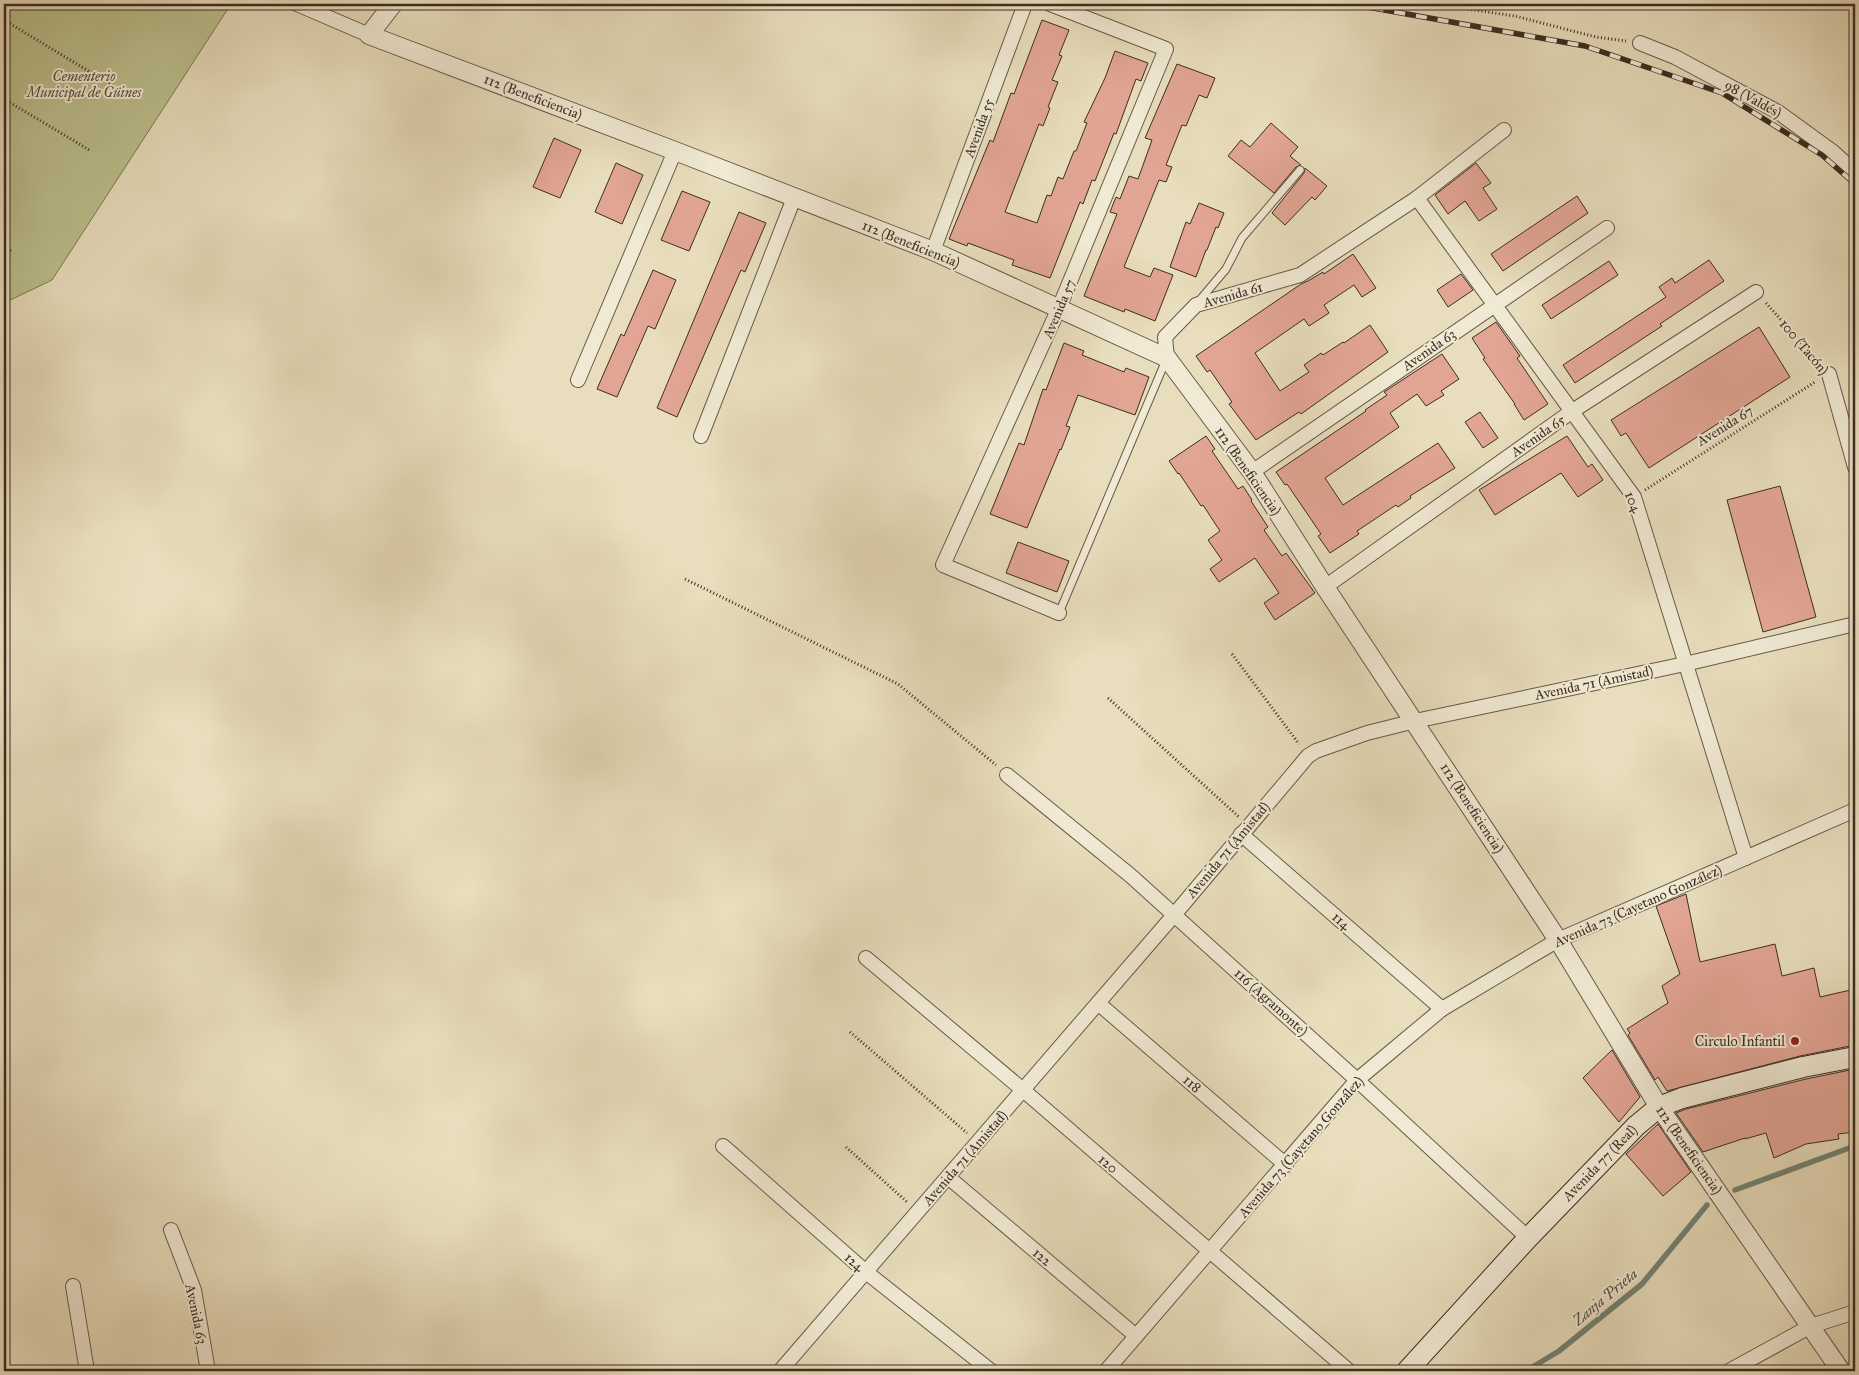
<svg xmlns="http://www.w3.org/2000/svg" width="1859" height="1375" font-family="'IM FELL Great Primer',serif">
  <style>
    .green { fill: #bbbf8d; stroke: #7c7658 }
    .lines { fill: none; stroke-linecap: round; stroke-linejoin: round }
    .stream { stroke: #738375; stroke-width: 5.5 }
    .building { fill: #e2a594; stroke: #3c2d23 }
    .service-casing { stroke: #675949; stroke-width: 9 }
    .minor-casing { stroke: #675949; stroke-width: 16 }
    .tertiary-casing { stroke: #675949; stroke-width: 20 }
    .secondary-casing { stroke: #3c2d23; stroke-width: 22 }
    .path { stroke: #3c2d23; stroke-width: 3; stroke-dasharray: 1 2.5; stroke-linecap: butt }
    .service { stroke: #f0e9d3; stroke-width: 7 }
    .minor { stroke: #f0e9d3; stroke-width: 14 }
    .tertiary { stroke: #f0e9d3; stroke-width: 18 }
    .secondary { stroke: #f0e9d3; stroke-width: 20 }
    .rail-casing { stroke: #3c2d23; stroke-width: 5.5 }
    .rail { stroke: #f0e9d3; stroke-width: 4; stroke-dasharray: 11; stroke-linecap: butt }
    .poi-dot { fill: #8f2418; stroke: #f0e9d3; stroke-width: 2 }
    .labels { text-anchor: middle; dominant-baseline: central; stroke-width: 4; stroke-linejoin: round; paint-order: stroke }
    .park-label { font-size: 14px; font-style: italic; fill: #554a38; stroke: #f0e9d3 }
    .street-label { font-size: 14px; fill: #3c2d23; stroke: #f0e9d3 }
    .poi-label { font-size: 14px; fill: #3c2d23; stroke: #f0e9d3; text-anchor: end }
    .water-label { font-size: 15px; font-style: italic; fill: #535145; stroke: #f0e9d3 }
  </style>
  <rect width="100%" height="100%" fill="#e8ddbc"/>
  <filter id="stains"><feTurbulence type="fractalNoise" baseFrequency=".004" numOctaves="4"/><feColorMatrix values="0 0 0 0 .2 0 0 0 0 .09 0 0 0 0 .02 0 0 0 .5 -.17"/></filter>
  <radialGradient id="worn" r=".72"><stop offset=".6" stop-color="#630" stop-opacity="0"/><stop offset="1" stop-color="#630" stop-opacity=".3"/></radialGradient>
  <!-- green -->
  <path class="green" d="M4,4H231L52,280L4,303Z"/>
  <g class="lines">
    <!-- stream -->
    <g class="stream">
      <path d="M1735,1190L1852,1147L1855,1148"/>
      <path d="M1526,1371L1559,1351L1642,1284L1707,1205"/>
    </g>
  </g>
  <!-- building -->
  <g class="building">
    <path d="M1042,20L1069,30L1059,55L1062,56L1052,80L1058,82L1048,107L1050,108L1043,126L1039,124L1005,212L1037,223L1047,195L1051,196L1058,177L1063,179L1074,151H1076L1087,123L1084,122L1105,78L1115,51L1148,63L1141,81L1136,79L1116,134L1114,133L1095,181L1092,180L1083,204L1080,202L1050,278L1012,265L1014,260L968,243L967,246L949,239L990,140L993,142L1011,93L1014,94Z"/>
    <path d="M1177,64L1215,78L1207,98L1199,95L1186,126L1182,125L1166,165L1172,167L1166,182L1159,180L1124,267L1150,277L1154,268L1173,275L1155,321L1125,309L1124,312L1084,296L1117,214L1110,212L1116,197L1120,199L1129,176L1138,179L1152,140L1145,138Z"/>
    <path d="M1271,123L1298,147L1290,156L1301,165L1296,167L1274,193L1228,156L1241,140L1250,147Z"/>
    <path d="M554,138L581,150L560,198L533,187Z"/>
    <path d="M616,163L643,175L622,224L595,212Z"/>
    <path d="M1476,163L1491,183L1483,188L1497,209L1479,221L1465,201L1448,214L1435,195Z"/>
    <path d="M1305,168L1327,186L1315,200L1312,197L1285,225L1272,213L1304,173Z"/>
    <path d="M682,191L710,202L689,251L661,240Z"/>
    <path d="M1577,196L1588,213L1503,271L1491,254Z"/>
    <path d="M1199,203L1224,213L1218,228L1216,227L1207,250H1206L1196,277L1170,267L1186,222L1190,224Z"/>
    <path d="M739,212L766,223L745,272L741,270L677,417L657,408Z"/>
    <path d="M1353,254L1376,288L1362,297L1354,285L1324,305L1329,313L1309,326L1304,319L1255,353L1280,391L1309,372L1304,365L1321,353L1323,355L1343,342L1344,343L1370,325L1388,352L1301,414L1299,412L1256,440L1229,404L1232,402L1210,370L1207,372L1196,356L1301,284L1308,281L1323,272L1324,274Z"/>
    <path d="M1709,260L1724,281L1660,324L1662,326L1575,383L1563,365L1666,297L1659,287L1672,278L1675,283Z"/>
    <path d="M1609,261L1618,275L1551,319L1542,305Z"/>
    <path d="M653,270L676,280L655,329L648,326L617,397L597,389L621,334L624,336Z"/>
    <path d="M1461,274L1473,290L1448,307L1437,290Z"/>
    <path d="M1496,322L1520,356L1517,358L1548,404L1524,420L1514,404H1515L1483,359L1485,358L1472,338Z"/>
    <path d="M1759,327L1790,377L1649,468L1626,433L1621,436L1611,420Z"/>
    <path d="M1064,343L1084,351L1082,355L1124,372L1126,368L1149,377L1135,415L1078,395L1066,426L1070,427L1061,450L1060,449L1027,528L990,514L1019,443L1024,445L1043,389L1046,390Z"/>
    <path d="M1442,354L1459,379L1441,391L1444,395L1426,406L1417,394L1390,413L1399,427L1325,478L1343,505L1438,443L1455,468L1410,496L1411,498L1398,507L1396,505L1357,531L1359,534L1330,553L1318,536L1321,534L1302,506L1287,484L1285,485L1276,472L1366,411L1365,410L1387,395L1384,392Z"/>
    <path d="M1480,412L1498,438L1483,448L1465,422Z"/>
    <path d="M1206,436L1215,449L1212,451L1238,489L1243,486L1252,500L1251,501L1268,527L1264,530L1282,556L1286,553L1315,593L1275,620L1264,603L1279,593L1255,558L1219,582L1210,569L1222,560L1208,540L1220,531L1203,505L1201,506L1179,473L1178,474L1169,461Z"/>
    <path d="M1567,436L1588,467L1592,464L1603,480L1578,497L1561,473L1495,515L1479,490Z"/>
    <path d="M1780,486L1816,617L1763,632L1727,500Z"/>
    <path d="M1018,542L1069,561L1057,592L1006,573Z"/>
    <path d="M1686,894L1700,962L1775,944L1782,976L1814,968L1820,997L1855,989V1045L1800,1056L1667,1091L1658,1077L1655,1080L1628,1035L1630,1033L1627,1029L1668,1003L1662,986L1680,974L1656,906Z"/>
    <path d="M1612,1050L1640,1097L1619,1122L1583,1078Z"/>
    <path d="M1855,1069V1132L1838,1134L1839,1139L1806,1144L1774,1158L1766,1133L1745,1139V1138L1703,1152L1676,1113L1686,1109L1806,1079Z"/>
    <path d="M1658,1124L1691,1172L1663,1196L1626,1154Z"/>
  </g>
  <g class="lines">
    <!-- service casing -->
    <g class="service-casing">
      <g id="service">
        <path d="M1199,301L1226,269L1242,238L1300,170"/>
        <path d="M1059,613L1166,360"/>
      </g>
    </g>
    <!-- minor casing -->
    <g class="minor-casing">
      <g id="minor">
        <path d="M297,4L369,35"/>
        <path d="M1050,4L1166,49L1059,308L943,565L1059,613"/>
        <path d="M1640,43L1675,57L1778,112L1833,152L1855,172"/>
        <path d="M1417,198L1634,497L1746,858"/>
        <path d="M933,251L1025,4"/>
        <path d="M1167,358L1165,337L1196,305L1300,275L1417,198L1504,130"/>
        <path d="M1829,374L1855,467"/>
        <path d="M578,380L675,151"/>
        <path d="M701,436L794,198"/>
        <path d="M1252,472L1607,228"/>
        <path d="M1325,587L1571,412L1756,292"/>
        <path d="M1007,775L1131,876L1357,1080L1528,1238"/>
        <path d="M1241,834L1442,1009"/>
        <path d="M866,958L1023,1090L1349,1371"/>
        <path d="M1098,1003L1286,1165"/>
        <path d="M723,1146L866,1272L991,1371"/>
        <path d="M948,1177L1136,1336"/>
        <path d="M171,1230L194,1290L208,1371"/>
        <path d="M73,1286L87,1371"/>
        <path d="M780,1371L1174,915L1308,756L1316,751L1367,733L1415,721L1685,664L1855,624"/>
        <path d="M1106,1371L1357,1080L1442,1009L1558,940L1855,810"/>
        <path d="M1729,1371L1811,1326L1855,1312"/>
      </g>
    </g>
    <!-- tertiary casing -->
    <g class="tertiary-casing">
      <path id="tertiary" d="M393,4L369,35L675,151L933,251L1167,358L1252,472L1325,587L1558,940L1659,1107L1841,1371"/>
    </g>
    <!-- secondary casing -->
    <g class="secondary-casing">
      <path id="secondary" d="M1407,1371L1528,1238L1636,1126L1659,1107L1682,1098L1803,1067L1855,1057"/>
    </g>
    <!-- path -->
    <g class="path">
      <path d="M1433,4L1515,16L1596,37L1626,41"/>
      <path d="M4,20L133,98"/>
      <path d="M4,99L91,151"/>
      <path d="M4,247L11,251"/>
      <path d="M1766,303L1820,364"/>
      <path d="M1645,490L1815,382"/>
      <path d="M685,579L898,684L996,765"/>
      <path d="M1232,654L1299,744"/>
      <path d="M1108,698L1239,817"/>
      <path d="M850,1032L967,1133"/>
      <path d="M846,1147L907,1202"/>
    </g>
    <!-- service -->
    <use href="#service" class="service"/>
    <!-- minor -->
    <use href="#minor" class="minor"/>
    <!-- tertiary -->
    <use href="#tertiary" class="tertiary"/>
    <!-- secondary -->
    <use href="#secondary" class="secondary"/>
    <!-- rail casing -->
    <g class="rail-casing">
      <path id="rail" d="M1351,4L1585,46L1722,93L1822,155L1855,184"/>
    </g>
    <!-- rail -->
    <use href="#rail" class="rail"/>
  </g>
  <!-- markers -->
  <circle class="poi-dot" cx="1795" cy="1041" r="5"/>
  <g class="labels">
    <!-- park labels -->
    <g class="park-label">
      <text x="84" y="76">Cementerio<tspan x="84" dy="16">Municipal de Güines</tspan></text>
    </g>
    <!-- street labels -->
    <g class="street-label">
      <text transform="translate(533 97) rotate(21)">112 (Beneficiencia)</text>
      <text transform="translate(1753 99) rotate(29)">98 (Valdés)</text>
      <text transform="translate(979 128) rotate(-70)">Avenida 55</text>
      <text transform="translate(911 244) rotate(22)">112 (Beneficiencia)</text>
      <text transform="translate(1233 295) rotate(-16)">Avenida 61</text>
      <text transform="translate(1059 309) rotate(-67)">Avenida 57</text>
      <text transform="translate(1804 347) rotate(50)">100 (Tacón)</text>
      <text transform="translate(1429 350) rotate(-35)">Avenida 63</text>
      <text transform="translate(1725 426) rotate(-32)">Avenida 67</text>
      <text transform="translate(1538 436) rotate(-35)">Avenida 65</text>
      <text transform="translate(1248 471) rotate(55)">112 (Beneficiencia)</text>
      <text transform="translate(1633 502) rotate(66)">104</text>
      <text transform="translate(1594 683) rotate(-12)">Avenida 71 (Amistad)</text>
      <text transform="translate(1472 808) rotate(57)">112 (Beneficiencia)</text>
      <text transform="translate(1228 850) rotate(-50)">Avenida 71 (Amistad)</text>
      <text transform="translate(1638 906) rotate(-24)">Avenida 73 (Cayetano González)</text>
      <text transform="translate(1341 921) rotate(41)">114</text>
      <text transform="translate(1271 1002) rotate(42)">116 (Agramonte)</text>
      <text transform="translate(1192 1084) rotate(41)">118</text>
      <text transform="translate(1301 1147) rotate(-49)">Avenida 73 (Cayetano González)</text>
      <text transform="translate(1689 1150) rotate(55)">112 (Beneficiencia)</text>
      <text transform="translate(965 1158) rotate(-49)">Avenida 71 (Amistad)</text>
      <text transform="translate(1600 1163) rotate(-46)">Avenida 77 (Real)</text>
      <text transform="translate(1108 1164) rotate(41)">120</text>
      <text transform="translate(1042 1257) rotate(40)">122</text>
      <text transform="translate(854 1262) rotate(41)">124</text>
      <text transform="translate(196 1314) rotate(78)">Avenida 63</text>
    </g>
    <!-- poi labels -->
    <g class="poi-label">
      <text x="1785" y="1041">Circulo Infantil</text>
    </g>
    <!-- water labels -->
    <g class="water-label">
      <text transform="translate(1605 1297) rotate(-40)">Zanja Prieta</text>
    </g>
  </g>
  <!-- margin -->
  <rect width="1859" height="1375" fill="none" stroke="#e8ddbc" stroke-width="20"/>
  <rect x="5" y="5" width="1849" height="1365" fill="none" stroke="#3c2d23" stroke-width="2.5"/>
  <rect x="10" y="10" width="1839" height="1355" fill="none" stroke="#3c2d23"/>
  <rect width="100%" height="100%" filter="url(#stains)"/>
  <rect width="100%" height="100%" fill="url(#worn)"/>
</svg>
